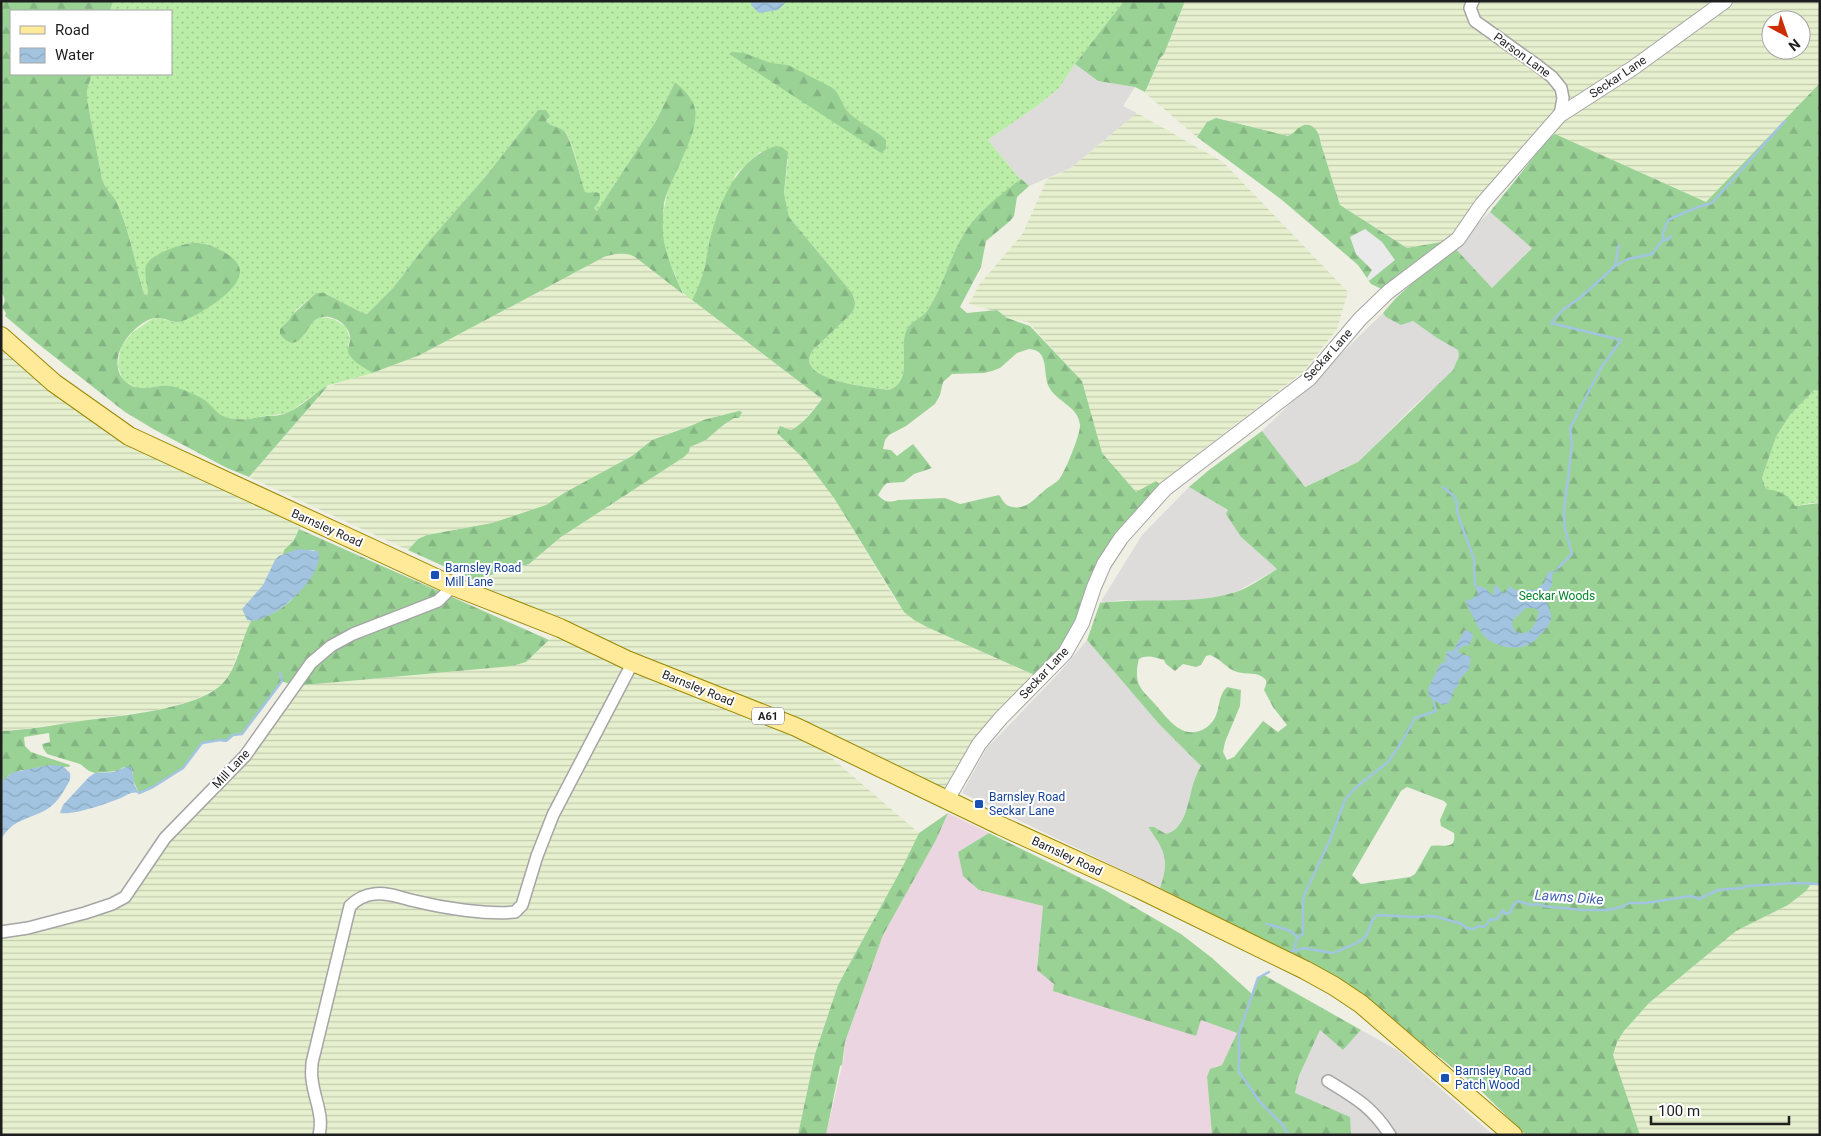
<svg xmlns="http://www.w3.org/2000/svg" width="1821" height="1136" font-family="Roboto,sans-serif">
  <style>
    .residential { fill: #dddcdb }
    .industrial { fill: #ead5e1 }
    .farmland { fill: url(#farmland-rules); fill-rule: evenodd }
    .grass { fill: url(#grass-dots) }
    .forest { fill: url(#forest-firs); fill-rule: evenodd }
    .parking { fill: #eaeaea }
    .water { fill: url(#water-waves); fill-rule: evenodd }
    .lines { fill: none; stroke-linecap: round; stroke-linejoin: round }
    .stream { stroke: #a2c4e0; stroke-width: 2.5 }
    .minor-casing { stroke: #a5a5a5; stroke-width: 14 }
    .tertiary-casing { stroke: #a5a5a5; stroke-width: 16 }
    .primary-casing { stroke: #980; stroke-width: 20 }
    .minor { stroke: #fff; stroke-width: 11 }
    .tertiary { stroke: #fff; stroke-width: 14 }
    .primary { stroke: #ffea9a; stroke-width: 18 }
    .transit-dot { fill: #1a4fb4; stroke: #fff; stroke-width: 2 }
    .labels { text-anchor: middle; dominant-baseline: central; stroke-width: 4; stroke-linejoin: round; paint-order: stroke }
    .shield { fill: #fff; stroke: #626262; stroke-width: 1 }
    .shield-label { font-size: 11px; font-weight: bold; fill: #1e1e1e }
    .street-label { font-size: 12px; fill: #1e1e1e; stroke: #fff }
    .transit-label { font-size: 12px; fill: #164399; stroke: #fff; text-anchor: start }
    .park-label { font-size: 12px; fill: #05842c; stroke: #fff }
    .water-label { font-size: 14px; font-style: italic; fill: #4564b4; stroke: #fff }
  </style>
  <defs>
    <pattern id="farmland-rules" width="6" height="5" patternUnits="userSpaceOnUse" patternTransform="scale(1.25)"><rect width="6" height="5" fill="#e6f0ce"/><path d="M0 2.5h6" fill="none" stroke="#c5cdb0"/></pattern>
    <pattern id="grass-dots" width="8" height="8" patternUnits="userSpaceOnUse" patternTransform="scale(1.25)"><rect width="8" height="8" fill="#baeda7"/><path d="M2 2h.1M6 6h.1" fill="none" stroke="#9fcb8f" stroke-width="1.8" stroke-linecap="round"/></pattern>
    <pattern id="forest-firs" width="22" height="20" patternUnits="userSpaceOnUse" patternTransform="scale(1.25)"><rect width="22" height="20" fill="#9ad296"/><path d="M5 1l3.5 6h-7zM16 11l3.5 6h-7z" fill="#84b481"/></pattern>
    <pattern id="water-waves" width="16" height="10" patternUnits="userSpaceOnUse" patternTransform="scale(1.25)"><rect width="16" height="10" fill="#a2c4e0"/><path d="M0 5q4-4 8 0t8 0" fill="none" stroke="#8ba8c0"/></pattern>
  </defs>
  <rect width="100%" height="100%" fill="#f0efe4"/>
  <!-- residential -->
  <g class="residential">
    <path d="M1075,64L1098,81L1135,87L1123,106L1137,113L1071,168L1029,186L1021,180L988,140L1037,106L1059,88Z"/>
    <path d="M1490,212L1532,247L1492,289L1453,246Z"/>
    <path d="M1383,313L1386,317L1408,322L1413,321L1437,338L1453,346L1458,350L1459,356L1453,370L1443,381L1415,405L1358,462L1304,487L1262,431Z"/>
    <path d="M1189,487L1228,510L1241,537L1277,569L1238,591L1222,596L1180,602L1122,600L1100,603L1142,535Z"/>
    <path d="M1087,640L1159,724L1201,766L1192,788L1189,803L1180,824L1172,833L1157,840L1163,850L1166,861L1165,873L1160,888L962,793L986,749L1059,673Z"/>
    <path d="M1320,1030L1343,1050L1361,1030L1397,1050L1493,1135H1351V1130L1294,1093L1298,1078Z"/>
  </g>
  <!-- industrial -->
  <path class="industrial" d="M948,813L989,833L958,852L964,876L979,890L1043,906L1037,969L1196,1036L1201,1020L1237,1033L1222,1065L1216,1066L1207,1077L1212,1135H826L844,1057L845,1042L883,935L936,840Z"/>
  <!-- farmland -->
  <g class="farmland">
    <path d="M1185,1H1468L1464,7L1467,20L1539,71L1556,87V100L1560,114L1561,88L1475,21L1473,1H1820V83L1706,202L1555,134L1549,128L1458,239L1407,248L1340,205L1321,144L1320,137L1300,128L1288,136L1216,118L1203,127L1197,137L1145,93L1160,58L1164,54ZM1771,20H1801V50H1771Z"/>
    <path d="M1137,113L1223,162L1348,292L1337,329L1304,371L1159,484L1156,481L1136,493L1101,453L1082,381L1028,322L1007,318L997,310H990L969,304L979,285L1023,233L1047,179L1071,168Z"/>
    <path d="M620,253H629L635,257L822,399L803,421L791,430L784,427L780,436L806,461L834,498L896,601L929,628L1041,678L1001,718L947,800L798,729L919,833L903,866L838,985L815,1054L798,1135H1V932L112,904L165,838L222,780L294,686L512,666L538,652L559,629L453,586L529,564L561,537L684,457L689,452L690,447L706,440L722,426L734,418H739V411L703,420L693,425L652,440L632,456L564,493L546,505L492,523L427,535L418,539L408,550L249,477L327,387L420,355L604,257Z"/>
    <path d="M1,336L129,436L305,518L294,539L284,550L283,555L275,560L263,585L242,609L247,620L251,621L230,673L223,683L216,689L192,701L156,710L32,728L1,731Z"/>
    <path d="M1811,884H1820V1135H1640L1613,1055L1617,1042L1624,1031L1649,1003L1736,931L1788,905L1806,891Z"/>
  </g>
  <!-- grass -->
  <g class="grass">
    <path d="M113,1H1124L1075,64L1059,88L1037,106L988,140L1021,180C1002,194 981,209 967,229C950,254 944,286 927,311C922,319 911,321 907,329C897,349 915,380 889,390C871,387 791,381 813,350L851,314L855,300L852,293L789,217L784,194L788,159L760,152L736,174L709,245L701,282L692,300C679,292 680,285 674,272C669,260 663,249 662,235C660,199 684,145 695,109L690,98L675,82L656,121L597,211L594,208L600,200L592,193H585C581,180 572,135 563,130C557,126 551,127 546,121L548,119L538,110L486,176L429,241L393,288L367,314L363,313L324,293H316L297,309L289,320L280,329L314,321L320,317L334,319L346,327L350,339L348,345L350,356L372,373L326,386L288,413L258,417L251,419H235L222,416L162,386L139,389L126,382L122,378L118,366L120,351L123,344L133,332L152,319L160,318L173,322L189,318L194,314L203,311L216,302L236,282L222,251C215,248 208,244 200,243C189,241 151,254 147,265C144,272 147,284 148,292L147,295L144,294C135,265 130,231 117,203C113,194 105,189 102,179L87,99V90L92,74H171V11H110Z"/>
    <path d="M1814,390L1820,391V503H1812L1795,506L1766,489L1762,478L1776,437L1790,415Z"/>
  </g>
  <!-- forest -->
  <g class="forest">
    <path d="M1,1H113L110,11H11V74H92L87,90V99L102,179C105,189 113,194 117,203C130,232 135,264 144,294L147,295L148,292C147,285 144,273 146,266C149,254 188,241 199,243C212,244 240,257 240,271C241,290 198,316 182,321C174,324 168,319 160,318C146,316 128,334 122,346C116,356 115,372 125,381C141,396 157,382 175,387C184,390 198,395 206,401C210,404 213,408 217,412C225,419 238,420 249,419C253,419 256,417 260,417C270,415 280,417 289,412C302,406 314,394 326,386L327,387L249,477L227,468L155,430L125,412L37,343L5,316L6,313L2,307C6,301 5,297 1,292Z"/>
    <path d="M1124,1H1185L1164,54L1160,58L1145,92L1135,87L1098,81L1075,64Z"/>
    <path d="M732,52L744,53L771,63L788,65L831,87C841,93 841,106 849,113C860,124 875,129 886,140V149L881,153L729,54Z"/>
    <path d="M675,82C683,89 693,98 695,109C700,132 670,178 664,203C663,209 663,216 663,222C661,248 673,270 683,294L635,257C624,251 615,254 604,257L420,355L372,373C365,368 355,363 350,356C346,351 349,346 350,341C352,329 340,319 329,317C324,316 318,317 314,321C305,330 297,356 280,334V329L289,320L291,316L316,293H324L363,313L367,314L393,288L429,241L486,176L538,110H546L550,116L546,121C552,127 557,126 563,130C571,135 581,181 585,192C590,194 594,191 599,193C602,200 598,203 594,208L597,211L656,121Z"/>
    <path d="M1820,83V391L1814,390L1790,415L1776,437L1762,478L1766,489C1779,491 1789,494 1795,506L1820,503V884H1811L1806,891L1788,905L1736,931L1649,1003L1624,1031L1617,1042L1613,1055L1640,1135H1526L1476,1086L1348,985L1314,965L1160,888C1170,859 1165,851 1148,827H1154L1166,834C1184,830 1188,804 1192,788C1194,780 1197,773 1201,766L1159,724L1087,640L1100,603C1146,597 1191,606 1236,592C1250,587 1264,577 1277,569L1241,537L1226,514L1228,510L1189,487L1209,470L1262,431L1305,487L1358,462L1453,370L1459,356L1458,350L1437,338L1413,321L1401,325L1386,317L1383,313L1395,299L1453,246L1492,288L1532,248L1490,212L1548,139L1555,134L1706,202ZM1210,655C1221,659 1227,669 1237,672C1247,675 1257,671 1265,679C1268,682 1265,687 1264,690L1273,707L1287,725L1278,732L1263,721L1234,757L1227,760L1223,752L1225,742L1240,706L1241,690L1227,687C1214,700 1224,717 1204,729C1181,741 1167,717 1154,703C1148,696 1141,691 1138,682C1136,675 1137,665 1139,659C1148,654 1155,658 1164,660L1166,664L1175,671L1183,664L1196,667L1201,665L1206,656ZM1407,787L1444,801L1447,804L1440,820L1441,826L1454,833C1457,851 1442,844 1431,846L1415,874L1410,877L1361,884L1352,875L1401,791Z"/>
    <path d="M1216,118L1288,136C1293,134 1298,127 1304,125C1316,123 1320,136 1321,144L1340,205L1407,248L1458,239L1388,292L1371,284L1358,265L1282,200L1197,137L1207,122Z"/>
    <path d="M776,146L782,147L788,152L784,193L789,217L852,293C856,302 856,306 851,314L813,350C791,381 872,387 889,390C915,380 897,349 907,329C911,321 922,318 927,311C944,286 950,254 967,229C981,209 1002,194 1021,179L1029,186L1017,197L1014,216L1010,221L986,241L981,267L960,307L967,313L997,310L1007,318L1030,326L1082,381L1102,453L1136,492L1156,481L1165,489L1121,538L1082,623L1041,678L929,628L914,620L904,612L834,498L806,461L777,433L780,426L791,430C803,424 813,411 822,399L692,300C695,294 698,288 700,282C705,270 706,257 709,244C718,206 735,159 776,146ZM1029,349C1049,350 1043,371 1048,385C1055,402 1078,405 1080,425C1081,433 1065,472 1060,478C1057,483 1049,486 1045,490C1035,498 1025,512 1009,506C1005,505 1002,499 999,495L960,504L945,498L898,500C889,503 884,502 878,495L883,487L887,483L904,482L914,474L932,468L913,444L897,456L891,450L883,449L885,440L889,435L906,426L935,404L940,395L943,382L952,374L984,373L992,371L1000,368L1017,353Z"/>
    <path d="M739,411L742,412L739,418H734L722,426L706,440L690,447L689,452L684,457L561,537L529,564L474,580L408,550L418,539L427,535L492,523L546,505L564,493L632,456L652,440L693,425L703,420Z"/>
    <path d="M299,529L549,640L526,662L512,666L294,686L282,681L242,734L233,735L226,741L220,740L202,743L183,768L144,792L139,793L132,778L133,772L124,767L117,771L95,773L89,771L80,764L47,754L43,748L42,744L50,742L49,733L24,737L25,746L31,752L70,765L69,767L44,766L28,771L21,770L9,775L1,783V731C28,730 54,725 81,721C116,716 198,710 223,683C238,667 241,640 251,621C268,618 291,605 299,590C306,578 310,563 315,550H303L283,555L284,550L294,540Z"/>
    <path d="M948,813L936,840L883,935L845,1042L842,1065L840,1066L826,1135H798L815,1054L838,985L903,866L919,833Z"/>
    <path d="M989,833L1105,890L1181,934L1212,958L1252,994L1258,978L1264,975L1361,1030L1343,1050L1320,1030L1298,1078L1295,1093L1350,1117L1351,1135H1212L1207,1077L1210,1069L1222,1065L1237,1033L1201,1020L1196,1036L1053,991L1054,984L1037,970L1043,906L979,890L963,876L958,852Z"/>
  </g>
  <!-- parking -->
  <path class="parking" d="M1365,229L1382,242L1395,260L1369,281L1367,278L1372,270L1356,254L1350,237Z"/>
  <!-- water -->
  <g class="water">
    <path d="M751,1H787L778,10L759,13L751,5Z"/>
    <path d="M298,549L318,551C327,575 270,627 247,620L242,609L263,585L275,560L279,556Z"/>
    <path d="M1559,567L1558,571L1552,574V585L1545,596C1546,604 1552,611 1551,619C1550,626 1542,633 1537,638C1525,653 1497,649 1484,636C1481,632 1468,608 1466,602L1467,599L1471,600L1478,594L1475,585L1485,588L1493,596L1495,584L1504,594L1510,586L1514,590H1536L1544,583L1548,572L1555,571ZM1526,608H1534L1539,611C1536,623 1531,639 1515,631L1512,624L1513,620Z"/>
    <path d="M1466,630L1472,633L1473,637L1469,645L1461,647L1458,651L1459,653L1471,657L1469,669L1459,680L1458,686L1455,688L1449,703L1442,705L1429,696L1428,689L1440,664L1446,662L1445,659L1448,650L1453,651L1464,631Z"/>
    <path d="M50,765L63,766L70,773C71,780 69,782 66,787C60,798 53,807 42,812C24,820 10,822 1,840V783L9,775L14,772Z"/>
    <path d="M128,766L132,768L134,784L139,793C132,791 127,795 121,798C105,804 76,815 60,813L63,805L89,777L95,773L114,772Z"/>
  </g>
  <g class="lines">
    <!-- stream -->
    <g class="stream">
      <path d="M1663,240H1667L1671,236"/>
      <path d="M1615,266L1619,245"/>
      <path d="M1443,487L1455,497L1457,504V511L1460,521L1474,559L1475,585"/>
      <path d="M1559,567L1572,554L1565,529L1564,511L1572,446L1570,428L1601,368L1621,340L1551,323L1564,309L1581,297L1615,266L1628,259L1652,254L1663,240V233L1668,220C1682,214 1697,206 1712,203L1785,121"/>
      <path d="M139,793L153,787L183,768L202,743L220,740L226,741L233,735L242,734L282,681L280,673"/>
      <path d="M1267,924L1291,931L1297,937"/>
      <path d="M1294,950L1297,938L1303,934V900L1305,893L1330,840L1345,800L1355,788L1388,762L1401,743L1415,718L1436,711L1433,699"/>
      <path d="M1290,952L1304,948L1332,953L1336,952C1342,949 1361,942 1364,938C1371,931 1369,919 1378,915L1413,917L1434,916L1462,924L1466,928L1473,929L1478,926L1484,927L1491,919L1496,920L1503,910L1506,914L1511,912L1512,906L1518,901L1531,905L1538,904L1543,906L1582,910H1607L1622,907L1629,903H1646L1691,896L1699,899L1718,890L1742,888L1747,886L1794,883L1820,884"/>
      <path d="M1269,972L1258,978L1239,1033V1072L1260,1102L1283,1125L1288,1135"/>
    </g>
    <!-- minor casing -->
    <g class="minor-casing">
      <g id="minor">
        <path d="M1473,1L1470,8L1475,21L1538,66L1552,77L1561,88L1563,98L1560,115"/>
        <path d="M1,932L28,928L85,913L112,904L125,897L165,838L245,756L311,663L331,646L353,634L438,601L453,586"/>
        <path d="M1328,1081C1356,1098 1372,1107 1390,1135"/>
        <path d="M319,1135C324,1115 314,1099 312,1079C311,1074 312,1068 312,1063L350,906C357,899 364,895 374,894C388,892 401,898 415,901C443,908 487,915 515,912L522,905L537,856L553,815L633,662"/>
      </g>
    </g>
    <!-- tertiary casing -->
    <g class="tertiary-casing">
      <path id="tertiary" d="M947,800L979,744L1001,718L1065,653L1082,623L1094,587L1104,564L1121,538L1165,489L1309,379L1360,319L1388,292L1458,239L1482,204L1560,115L1633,68L1725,1"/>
    </g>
    <!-- primary casing -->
    <g class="primary-casing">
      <path id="primary" d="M1,336L54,383L129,436L453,586L560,628L627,660L796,727L1001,826L1137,888L1305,970L1334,986L1361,1004L1513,1135"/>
    </g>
    <!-- minor -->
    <use href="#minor" class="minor"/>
    <!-- tertiary -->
    <use href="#tertiary" class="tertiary"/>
    <!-- primary -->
    <use href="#primary" class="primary"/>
  </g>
  <!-- markers -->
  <g class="transit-dot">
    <rect x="430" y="570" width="10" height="10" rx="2.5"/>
    <rect x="974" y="799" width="10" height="10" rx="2.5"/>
    <rect x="1440" y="1073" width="10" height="10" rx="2.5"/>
  </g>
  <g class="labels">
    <!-- shield labels -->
    <rect class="shield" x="752" y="707.5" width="32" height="17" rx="4"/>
    <g class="shield-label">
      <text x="768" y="716">A61</text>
    </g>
    <!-- street labels -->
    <g class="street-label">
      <text transform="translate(1522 55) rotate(36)">Parson Lane</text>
      <text transform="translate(1618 77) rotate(-34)">Seckar Lane</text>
      <text transform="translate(1328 355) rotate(-48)">Seckar Lane</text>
      <text transform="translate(327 528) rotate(24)">Barnsley Road</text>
      <text transform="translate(1044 673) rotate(-47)">Seckar Lane</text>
      <text transform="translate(698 688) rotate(22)">Barnsley Road</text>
      <text transform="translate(231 769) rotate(-47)">Mill Lane</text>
      <text transform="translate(1067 856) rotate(25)">Barnsley Road</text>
    </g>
    <!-- transit labels -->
    <g class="transit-label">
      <text x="445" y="568">Barnsley Road<tspan x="445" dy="14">Mill Lane</tspan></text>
      <text x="989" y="797">Barnsley Road<tspan x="989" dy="14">Seckar Lane</tspan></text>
      <text x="1455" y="1071">Barnsley Road<tspan x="1455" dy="14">Patch Wood</tspan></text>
    </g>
    <!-- park labels -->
    <g class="park-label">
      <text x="1557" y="596">Seckar Woods</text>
    </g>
    <!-- water labels -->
    <g class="water-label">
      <text transform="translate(1569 897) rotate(4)">Lawns Dike</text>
    </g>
  </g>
  <!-- border -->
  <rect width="1821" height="1136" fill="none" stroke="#1e1e1e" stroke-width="5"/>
  <!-- legend -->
  <rect x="10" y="10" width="162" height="65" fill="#ffffff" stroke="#a5a5a5"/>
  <rect x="20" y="26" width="25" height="8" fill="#ffea9a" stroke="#a5a5a5"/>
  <text x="55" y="35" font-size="15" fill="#1e1e1e">Road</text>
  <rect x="20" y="48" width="25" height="15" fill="url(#water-waves)" stroke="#a5a5a5"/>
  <text x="55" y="60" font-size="15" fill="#1e1e1e">Water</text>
  <!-- north arrow -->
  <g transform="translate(1786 35) rotate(140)"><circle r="24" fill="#ffffff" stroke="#a5a5a5"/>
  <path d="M0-4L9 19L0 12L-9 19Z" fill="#cd2e00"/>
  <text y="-8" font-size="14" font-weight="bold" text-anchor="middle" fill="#1e1e1e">N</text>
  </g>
  <!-- scale -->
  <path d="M1651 1116v8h138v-8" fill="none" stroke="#1e1e1e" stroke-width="2.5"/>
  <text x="1658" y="1116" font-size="15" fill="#1e1e1e" stroke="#ffffff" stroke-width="4" paint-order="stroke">100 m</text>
</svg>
